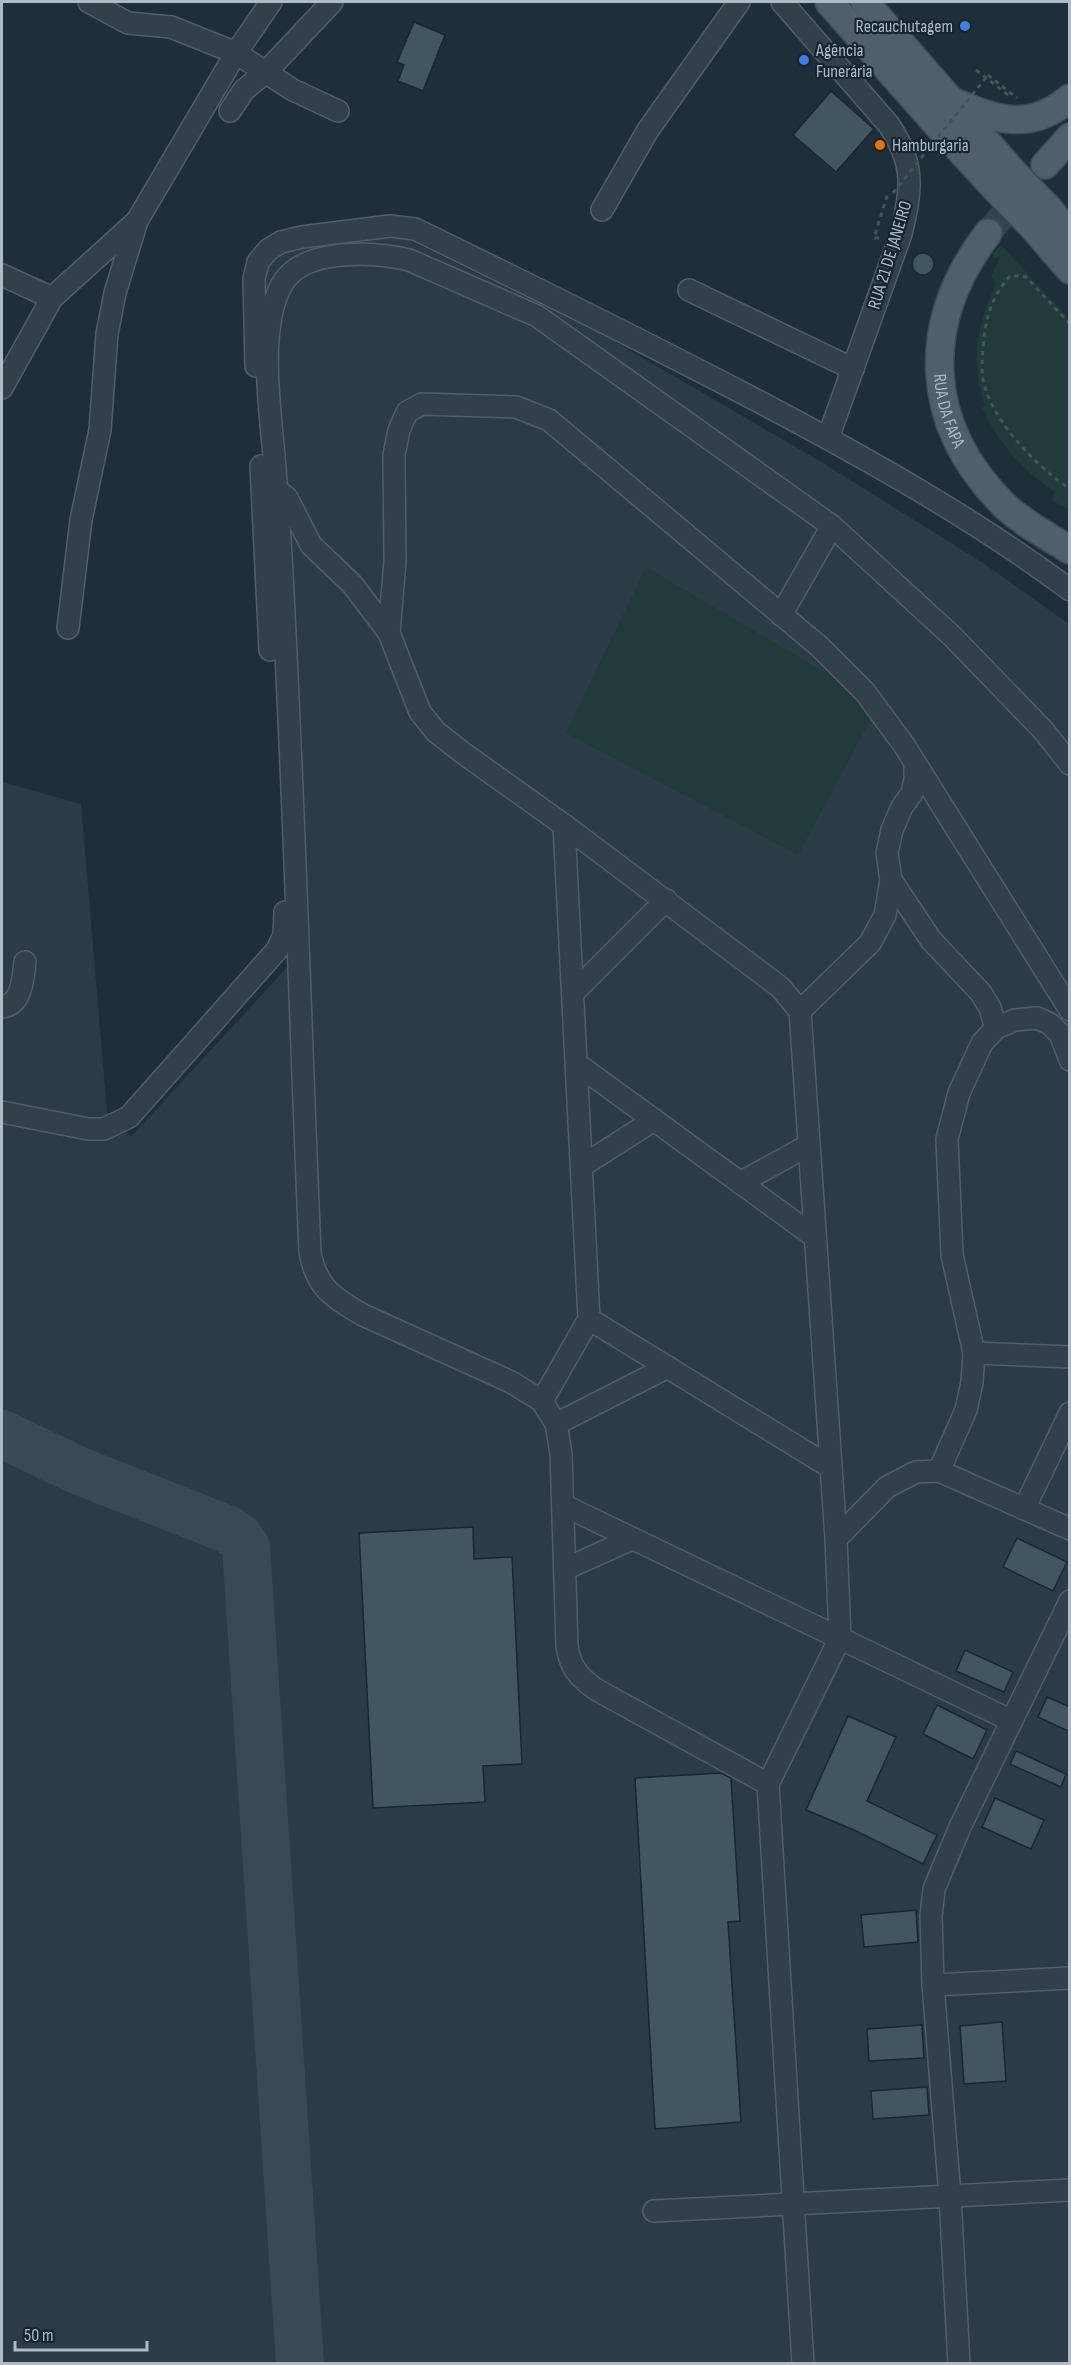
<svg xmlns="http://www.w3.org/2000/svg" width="1071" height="2365" font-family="'Sofia Sans Condensed',sans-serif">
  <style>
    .airport { fill: #2c3c47 }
    .green { fill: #203b39 }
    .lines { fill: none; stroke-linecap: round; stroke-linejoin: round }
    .taxiway { stroke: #384a56; stroke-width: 48 }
    .building { fill: #415562; stroke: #1a2730; stroke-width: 1.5 }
    .major-tunnel { stroke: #33444f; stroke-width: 27; stroke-dasharray: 27 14; stroke-linecap: butt }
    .minor-casing { stroke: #4f5e68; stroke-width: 24 }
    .major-casing { stroke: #3e4c56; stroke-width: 30 }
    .path { stroke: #3e5756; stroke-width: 3; stroke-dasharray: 4.5 4.5; stroke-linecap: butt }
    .minor { stroke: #32404a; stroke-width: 21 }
    .major { stroke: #4f606a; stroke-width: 27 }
    .major-bridge-casing { stroke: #3e4c56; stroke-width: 30; stroke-linecap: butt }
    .path-bridge { stroke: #3e5756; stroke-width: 3; stroke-dasharray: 4.5 4.5; stroke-linecap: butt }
    .major-bridge { stroke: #4f606a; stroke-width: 27 }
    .shop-dot { fill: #3f7fe0; stroke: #18252e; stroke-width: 2 }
    .food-dot { fill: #e8710a; stroke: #18252e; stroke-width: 2 }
    .labels { text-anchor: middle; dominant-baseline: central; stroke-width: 4.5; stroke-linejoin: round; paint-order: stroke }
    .poi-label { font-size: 18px; fill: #acbbc7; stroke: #18252e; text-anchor: start }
    .street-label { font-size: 18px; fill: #acbbc7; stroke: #18252e }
  </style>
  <rect width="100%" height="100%" fill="#1e2f3a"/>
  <!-- airport -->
  <path class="airport" d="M393,232L605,336L823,463L983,563L1069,624V2363H2V782L81,804L107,1112L131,1137L291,963L271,587L260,268L282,246Z"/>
  <!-- green -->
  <g class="green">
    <path d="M1001,245L1069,319V510L1051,500L1055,492C1023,471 998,443 982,408L985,405C970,358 977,327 996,283L991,276L1000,258L998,256L995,259L992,254Z"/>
    <path d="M646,567L879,704L798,855L566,733Z"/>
  </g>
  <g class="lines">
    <!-- taxiway -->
    <path class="taxiway" d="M2,1434L77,1470L227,1529L239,1537L246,1547L300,2364"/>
  </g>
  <!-- building -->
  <g class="building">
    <path d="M414,22L445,35L423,91L398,81L404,65L397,62Z"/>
    <path d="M831,91L874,129L836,172L793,135Z"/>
    <circle cx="923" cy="264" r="11"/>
    <path d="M473,1527L474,1559L512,1557L522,1764L483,1766L485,1802L373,1808L359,1533Z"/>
    <path d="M1017,1538L1067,1562L1053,1591L1003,1567Z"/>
    <path d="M965,1650L1013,1672L1004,1692L956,1671Z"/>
    <path d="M1047,1697L1070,1707V1732L1038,1717Z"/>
    <path d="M937,1705L987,1730L973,1759L923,1734Z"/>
    <path d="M848,1716L896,1737L867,1801L937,1835L923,1864L854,1830L806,1810Z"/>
    <path d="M1016,1751L1066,1774L1061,1787L1010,1764Z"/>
    <path d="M721,1773L731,1778L740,1921L728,1922L741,2122L655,2129L635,1778Z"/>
    <path d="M995,1798L1044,1820L1031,1849L982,1827Z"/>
    <path d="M916,1910L918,1942L864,1947L861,1915Z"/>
    <path d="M1002,2022L1006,2081L964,2084L960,2026Z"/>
    <path d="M922,2025L924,2058L869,2061L867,2029Z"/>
    <path d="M927,2087L929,2115L873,2119L871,2091Z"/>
  </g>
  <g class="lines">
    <!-- major-tunnel -->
    <path class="major-tunnel" d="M988,233L1027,187"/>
    <!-- minor casing -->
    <g class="minor-casing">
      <g id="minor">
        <path d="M89,2L128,23L171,27L236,53L293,90L338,111"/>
        <path d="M782,2L889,125C915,164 912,189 901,234L828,438"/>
        <path d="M230,111L244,90L266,72L332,2"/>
        <path d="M602,210L648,130L739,2"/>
        <path d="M2,275L52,298"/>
        <path d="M689,290L853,369"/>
        <path d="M256,366L254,279L258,262L268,250L281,242L302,237L390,226L415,229C530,285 643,341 756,400C864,457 972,517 1070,590"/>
        <path d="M2,388L52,298L137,221"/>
        <path d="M261,466L270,650"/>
        <path d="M277,497L281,493L287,498L311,545L352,584L389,633"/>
        <path d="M781,615L832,526"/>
        <path d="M68,628L81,520L100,430L107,334L115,293L137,221L236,53L271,2"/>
        <path d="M891,880L931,940L981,993L990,1008L996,1028"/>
        <path d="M573,993L666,900"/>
        <path d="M2,1007C22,1005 23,978 25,962"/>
        <path d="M800,1011L870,943L885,915L891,880L887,853L892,830L902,807L912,793L915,779V764"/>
        <path d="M577,1064L815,1237"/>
        <path d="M2,1112L88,1129H104L129,1117L277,950L284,935L285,912"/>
        <path d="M582,1166L654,1120"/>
        <path d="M740,1183L809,1145"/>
        <path d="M589,1319L830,1467"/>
        <path d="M974,1353L1070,1357"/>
        <path d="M542,1401L589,1319L564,825"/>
        <path d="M556,1424L668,1367"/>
        <path d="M939,1471L966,1410L972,1382L974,1353L952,1255L947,1139L959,1093L982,1043L996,1028L1015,1020L1037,1018L1050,1024L1060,1034L1070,1060"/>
        <path d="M563,1505L1012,1721"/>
        <path d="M1024,1509L1070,1413"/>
        <path d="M836,1539L887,1487L916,1472L939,1471L1070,1529"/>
        <path d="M565,1569L632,1539"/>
        <path d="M768,1784L597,1690C579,1678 570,1667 567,1646L561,1453L556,1424L542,1401L511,1382L363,1315C333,1298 316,1287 310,1252C300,1020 294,788 281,556C279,523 277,490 274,456C270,409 258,329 281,286C301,247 373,252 409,260L537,316L832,526L952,636L1043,730L1070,764"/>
        <path d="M933,1985L1070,1978"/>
        <path d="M654,2211L1070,2190"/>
        <path d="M803,2364L768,1784L840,1638L836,1539L800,1011L780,987L564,825L463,753L436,732L420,712L389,633L395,562L394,455L399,430L407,412L422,404L516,407L549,420L820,647L865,692L904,745L1070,1010"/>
        <path d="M959,2364L950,2196L933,1985L931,1916L934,1889L960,1827L1070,1601"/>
      </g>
    </g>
    <!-- major casing -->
    <g class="major-casing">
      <g id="major">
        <path d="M829,2L948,137L996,189"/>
        <path d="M865,2L1013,172"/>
        <path d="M954,102C997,120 1030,132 1070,98"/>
        <path d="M1045,165L1070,137"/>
        <path d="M1048,208L1070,234"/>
        <path d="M1031,225L1070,270"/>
        <path id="s1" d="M988,233C919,324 923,425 1005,506C1024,524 1048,536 1070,550"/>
      </g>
    </g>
    <!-- path -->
    <g class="path">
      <path d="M976,70L1008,95"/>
      <path d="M988,75L1017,98"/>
      <path d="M879,238H874L888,193"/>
      <path d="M1070,324L1026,277L1011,275C994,293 987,313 984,337C983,351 981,365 983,379C990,419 1037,467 1070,489"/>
    </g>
    <!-- minor -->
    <use href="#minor" class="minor"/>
    <!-- major -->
    <use href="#major" class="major"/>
    <!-- major-bridge casing -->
    <g class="major-bridge-casing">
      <g id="major-bridge">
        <path d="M1013,172L1048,208"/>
        <path d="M996,189L1031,225"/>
      </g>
    </g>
    <!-- path-bridge -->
    <path class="path-bridge" d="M893,193L988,75"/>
    <!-- major-bridge -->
    <use href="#major-bridge" class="major-bridge"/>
  </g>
  <!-- markers -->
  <g class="shop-dot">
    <circle cx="965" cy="26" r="6"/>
    <circle cx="804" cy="60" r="6"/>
  </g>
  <circle class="food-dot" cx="880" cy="145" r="6"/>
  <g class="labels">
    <!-- poi labels -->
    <g class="poi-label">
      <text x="953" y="26" text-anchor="end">Recauchutagem</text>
      <text x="816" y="50">Agência<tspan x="816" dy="21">Funerária</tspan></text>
      <text x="892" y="145">Hamburgaria</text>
    </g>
    <!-- street labels -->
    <g class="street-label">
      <text transform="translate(890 255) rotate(-73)">RUA 21 DE JANEIRO</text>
      <text stroke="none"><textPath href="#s1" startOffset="190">RUA DA FAPA</textPath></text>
    </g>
  </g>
  <!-- border -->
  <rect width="1071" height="2365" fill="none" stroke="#acbbc7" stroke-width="6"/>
  <!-- scale -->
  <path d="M15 2341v9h132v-9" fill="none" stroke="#acbbc7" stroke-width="3"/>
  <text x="24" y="2341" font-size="18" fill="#acbbc7" stroke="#18252e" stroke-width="4.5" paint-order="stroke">50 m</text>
</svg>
